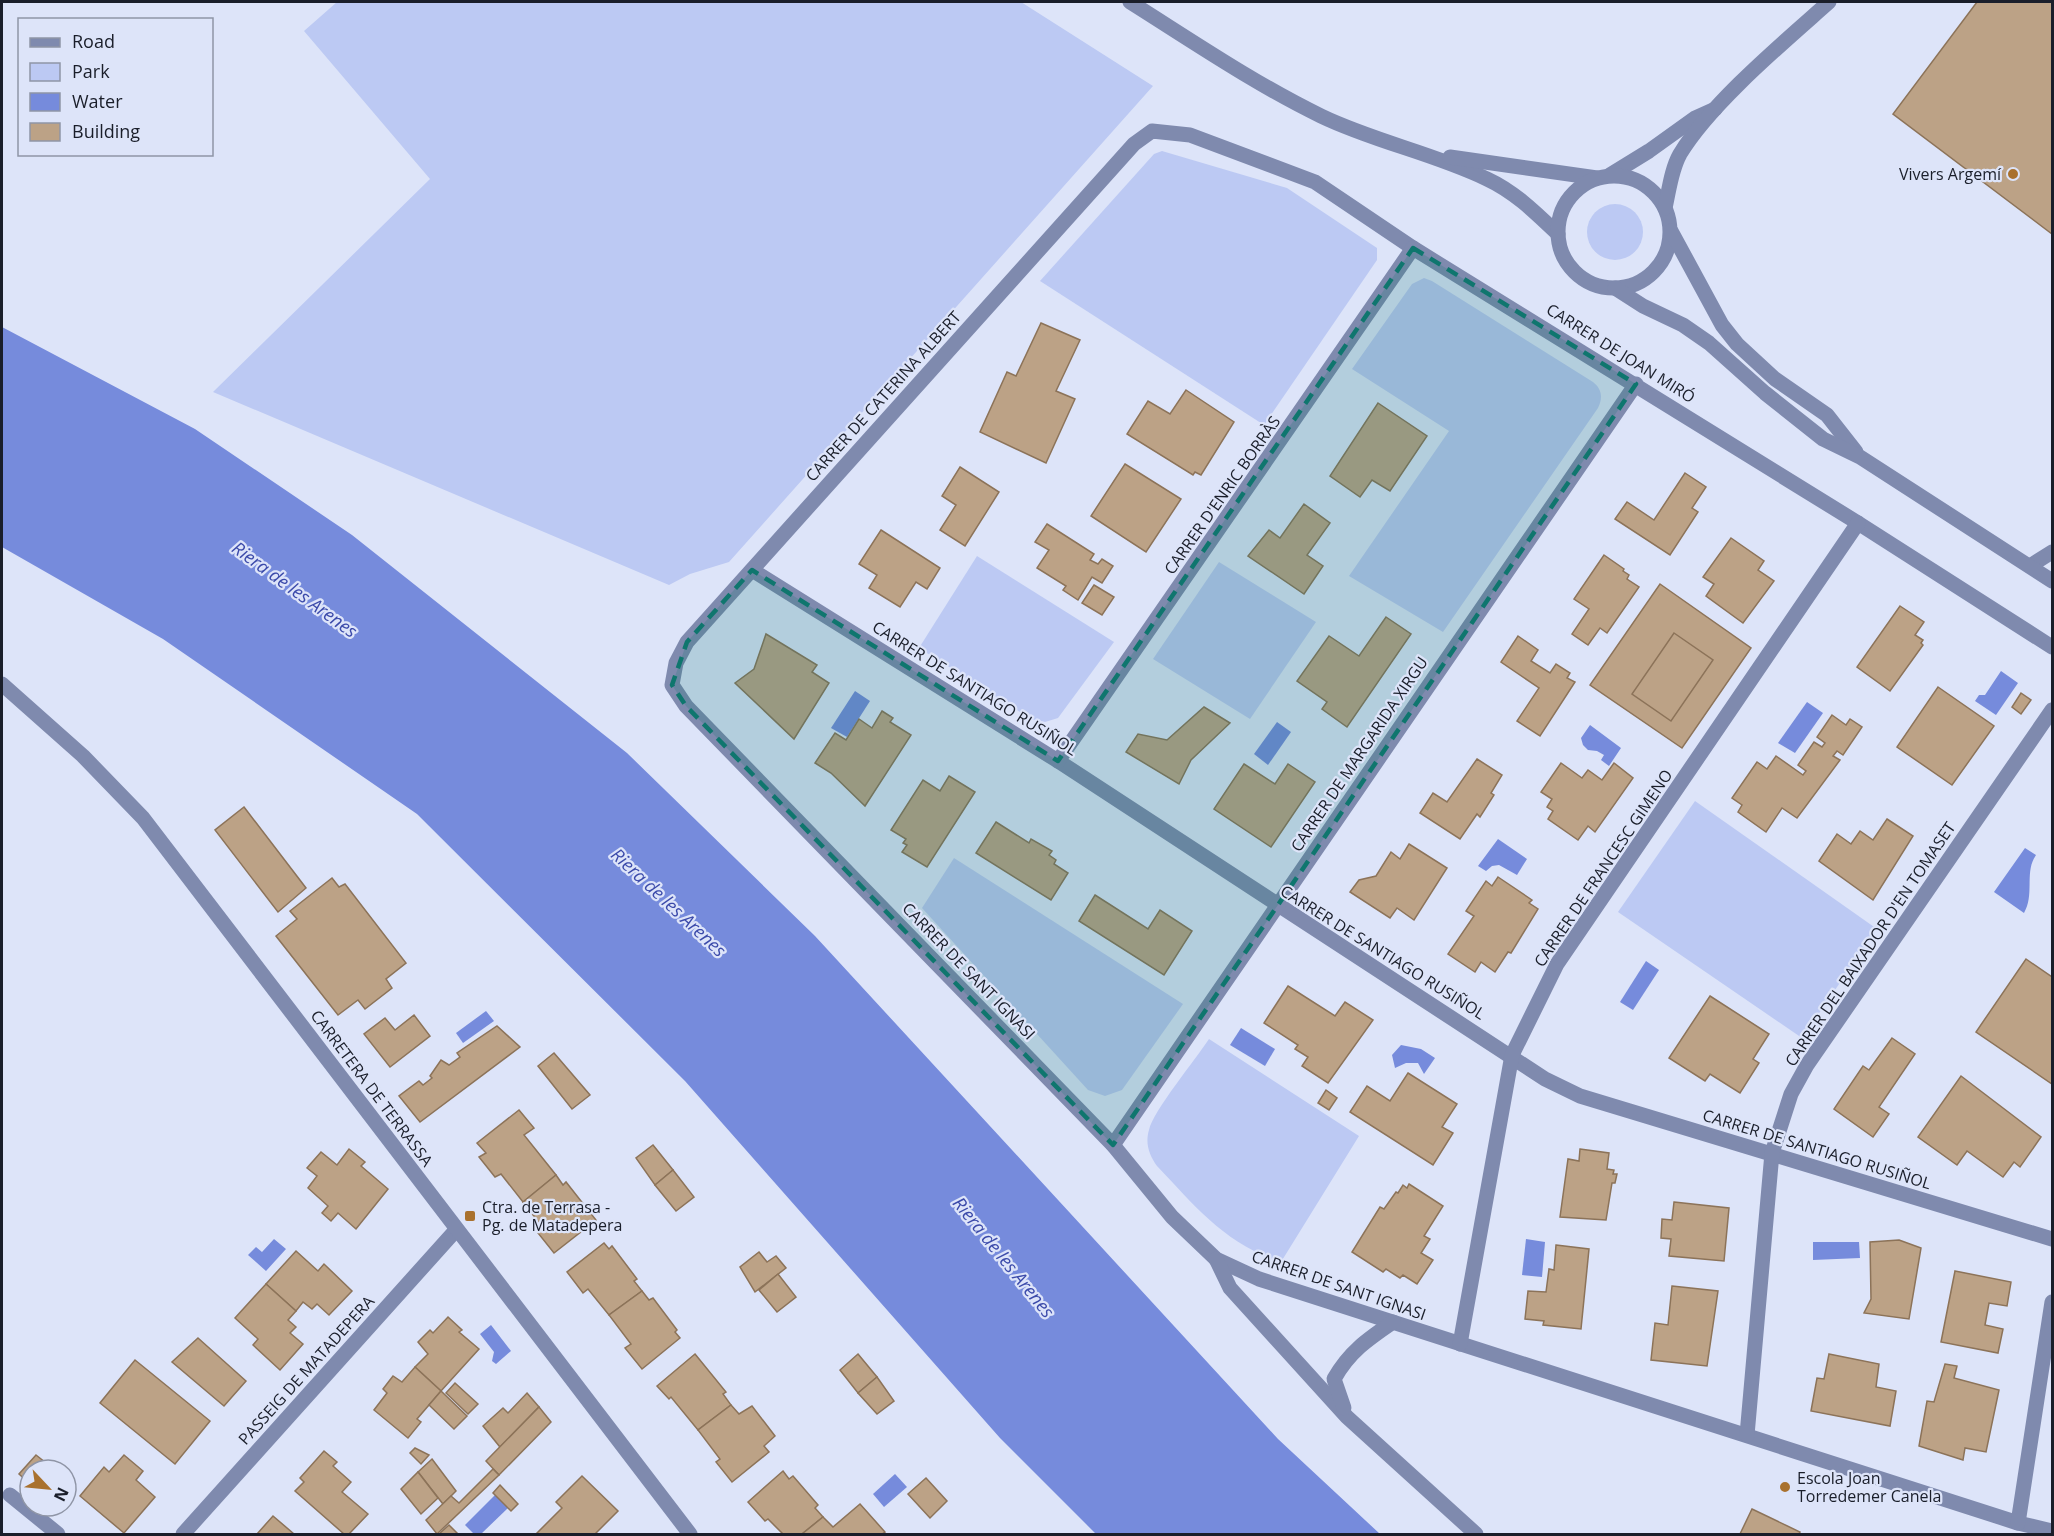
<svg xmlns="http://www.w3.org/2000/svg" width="2054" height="1536" font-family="'Open Sans',sans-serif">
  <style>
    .green { fill: #bcc9f3 }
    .water { fill: #768bdc }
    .building { fill: #bca286; stroke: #8c7359; stroke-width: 1.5 }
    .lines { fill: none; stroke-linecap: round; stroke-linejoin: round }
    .minor { stroke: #7f8aae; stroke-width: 15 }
    .tertiary { stroke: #7f8aae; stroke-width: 15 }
    .marked { fill: #0f766e; fill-opacity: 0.2; stroke: #0f766e; stroke-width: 4.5; stroke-dasharray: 12 8; stroke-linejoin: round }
    .poi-dot { fill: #a9712e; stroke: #dde4f9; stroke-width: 2 }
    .labels { text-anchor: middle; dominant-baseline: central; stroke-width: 4.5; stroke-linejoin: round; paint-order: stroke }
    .poi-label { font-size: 16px; fill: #1a1e2a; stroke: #dde4f9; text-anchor: start }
    .street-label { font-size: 16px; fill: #1a1e2a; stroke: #dde4f9 }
    .water-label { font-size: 18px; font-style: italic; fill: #3b4aaa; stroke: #dde4f9 }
  </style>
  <rect width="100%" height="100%" fill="#dde4f9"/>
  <!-- green -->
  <g class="green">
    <path d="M337,2H1021L1153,86L729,562L690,574L669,585L213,392L430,179L304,31Z"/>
    <path d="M1162,151L1287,188L1377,248V260L1264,425L1040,281L1154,154Z"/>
    <circle cx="1615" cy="232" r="28"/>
    <path d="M1424,278L1432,281L1593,382C1602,389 1603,398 1598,408L1443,632L1349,576L1449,431L1352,369L1412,284Z"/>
    <path d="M977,556L1114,642L1058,718L1045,722L1031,719L919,648Z"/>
    <path d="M1219,562L1316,622L1250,719L1153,659Z"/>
    <path d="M1695,801L1877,929L1802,1038L1618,912Z"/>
    <path d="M954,858L1183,1004L1122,1090L1105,1096L1088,1090L922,908Z"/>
    <path d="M1209,1039L1359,1136L1281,1262C1225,1244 1196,1207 1157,1166C1149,1155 1145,1143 1149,1130C1153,1111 1196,1059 1209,1039Z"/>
  </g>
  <!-- water -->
  <g class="water">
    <path d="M2,327L195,429L352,535L627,753L815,936L1278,1439L1380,1534H1096L1000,1438L685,1081L417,814L163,639L2,547Z"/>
    <path d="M2001,671L2018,683L1996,715L1975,701L1979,695H1985Z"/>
    <path d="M855,691L870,701L847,737L831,728Z"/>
    <path d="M1807,702L1823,713L1795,753L1778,743Z"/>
    <path d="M1277,722L1291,732L1268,765L1254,754Z"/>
    <path d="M1590,725L1621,748L1609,766L1601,760L1604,755L1597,751L1588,750L1583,745L1581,738Z"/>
    <path d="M1498,839L1527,859L1517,875L1499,865L1492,866L1486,871L1478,866Z"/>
    <path d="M2025,848L2036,855C2024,872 2035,894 2024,913L1994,892Z"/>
    <path d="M1646,961L1659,970L1633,1010L1620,1002Z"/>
    <path d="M486,1011L494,1021L463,1043L456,1033Z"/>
    <path d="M1241,1028L1275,1049L1265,1066L1230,1045Z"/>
    <path d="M1401,1045L1421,1049L1435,1058L1424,1074L1418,1063H1406L1395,1068L1392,1055Z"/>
    <path d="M274,1239L286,1249L266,1271L248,1255L256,1247L262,1252Z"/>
    <path d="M1526,1239L1545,1242L1542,1277L1522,1275Z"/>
    <path d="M1813,1242H1859L1860,1258L1813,1260Z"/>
    <path d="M491,1325L511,1351L496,1364L492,1361L494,1352L480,1334Z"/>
    <path d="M895,1474L907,1487L884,1507L873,1494Z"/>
    <path d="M495,1495L508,1508L481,1534H474L465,1525Z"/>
  </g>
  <!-- building -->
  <g class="building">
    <path d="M1977,2H2052V234L1893,114Z"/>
    <path d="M1041,323L1080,340L1056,391L1075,399L1046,463L980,432L1007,372L1016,376Z"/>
    <path d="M1186,390L1234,422L1201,475L1195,472L1193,475L1127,434L1148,401L1170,414Z"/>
    <path d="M1378,403L1427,436L1390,491L1372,480L1360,497L1330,476Z"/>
    <path d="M1125,464L1181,499L1146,552L1091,516Z"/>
    <path d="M960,467L999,492L965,546L940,530L956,505L942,496Z"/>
    <path d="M1685,473L1706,487L1692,508L1698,512L1670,555L1615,519L1627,502L1654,520Z"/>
    <path d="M1304,504L1330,523L1307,555L1323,566L1304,594L1248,556L1269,530L1280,538Z"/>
    <path d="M1047,524L1094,554L1090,560L1098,564L1102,559L1113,566L1102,583L1092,577L1078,600L1063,590L1066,586L1037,568L1049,550L1035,542Z"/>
    <path d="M881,530L940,568L927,589L916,582L900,607L869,588L877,575L859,564Z"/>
    <path d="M1731,538L1764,561L1758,570L1774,581L1743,623L1706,596L1714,584L1703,577Z"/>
    <path d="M1604,555L1624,569L1623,571L1629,575L1627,579L1639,587L1607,633L1600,628L1588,645L1572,634L1589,609L1574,599Z"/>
    <path d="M1660,584L1751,648L1682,748L1590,685Z"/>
    <path d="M1094,585L1114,597L1102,615L1082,603Z"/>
    <path d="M1900,606L1924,622L1915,635L1923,640L1921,643L1923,645L1890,691L1857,667Z"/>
    <path d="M1386,617L1411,634L1347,727L1322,709L1327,702L1297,681L1329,636L1359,656Z"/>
    <path d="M1674,633L1713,660L1671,721L1632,694Z"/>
    <path d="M766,634L817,665L812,672L829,683L794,739L735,683L754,669Z"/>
    <path d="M1518,636L1538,650L1531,661L1550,673L1556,664L1570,673L1567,678L1575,682L1540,736L1517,721L1539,688L1501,662Z"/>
    <path d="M1938,687L1994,726L1952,785L1897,747Z"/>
    <path d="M2021,693L2031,700L2021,714L2012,707Z"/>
    <path d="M1204,707L1230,723L1191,760L1179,784L1126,752L1138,734L1167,740Z"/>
    <path d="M882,711L893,718L890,722L911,735L865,806L831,773L815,763L835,733L846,740L859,719L872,728Z"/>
    <path d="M1832,715L1846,725L1850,719L1862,727L1843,755L1837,751L1833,756L1840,760L1797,818L1782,808L1766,832L1738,812L1742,805L1732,798L1757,762L1767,769L1776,756L1803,775L1806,771L1798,765L1814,742L1822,747L1825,743L1817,737Z"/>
    <path d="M1477,759L1502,775L1491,793L1494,795L1480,817L1477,814L1460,839L1420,813L1433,793L1447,802Z"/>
    <path d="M1561,763L1582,778L1588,770L1602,780L1614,763L1633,778L1595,832L1588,826L1578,840L1548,819L1553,811L1547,807L1552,799L1541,792Z"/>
    <path d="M1244,764L1275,784L1288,764L1315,782L1271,847L1214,809Z"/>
    <path d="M949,776L975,792L927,867L902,852L907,845L903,843L906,839L891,830L923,780L940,791Z"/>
    <path d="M244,807L306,888L278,912L215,830Z"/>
    <path d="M1887,819L1913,836L1873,900L1819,861L1837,834L1851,844L1860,831L1873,840Z"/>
    <path d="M996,822L1029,843L1031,839L1052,851L1049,855L1056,860L1054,864L1068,873L1051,900L976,853Z"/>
    <path d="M1409,844L1447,868L1414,920L1397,908L1390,918L1350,892L1359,880L1376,876L1391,852L1400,859Z"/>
    <path d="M1498,877L1532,900L1529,903L1538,909L1511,953L1508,952L1495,972L1481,962L1475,972L1448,954L1474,916L1466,911L1486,881L1492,886Z"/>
    <path d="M332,878L339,887L345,884L406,963L386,979L392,988L365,1009L358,1000L338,1015L276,936L297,919L290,911Z"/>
    <path d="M1095,895L1148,929L1160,910L1192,931L1164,975L1079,921Z"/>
    <path d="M2026,959L2052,977V1084L1976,1032Z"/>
    <path d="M1288,986L1335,1016L1345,1002L1373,1020L1328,1083L1302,1066L1308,1057L1295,1049L1298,1045L1264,1023Z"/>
    <path d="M1710,996L1769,1034L1753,1059L1759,1063L1740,1093L1710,1074L1705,1081L1669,1058Z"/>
    <path d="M414,1015L430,1036L390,1067L364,1034L385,1018L395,1030Z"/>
    <path d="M497,1026L520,1047L420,1122L399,1096L419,1081L423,1085L432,1078L430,1076L441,1060L449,1065L460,1057L457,1053Z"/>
    <path d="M1892,1038L1915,1054L1879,1107L1889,1114L1873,1137L1834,1109L1863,1066L1869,1070Z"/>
    <path d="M554,1053L590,1095L572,1109L538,1066Z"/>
    <path d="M1408,1073L1457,1104L1442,1127L1453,1133L1433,1165L1350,1112L1367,1086L1390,1101Z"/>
    <path d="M1961,1076L2041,1137L2020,1167L2014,1162L2003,1177L1967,1151L1957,1165L1918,1137Z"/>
    <path d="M1326,1090L1337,1098L1329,1110L1318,1103Z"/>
    <path d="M519,1110L534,1128L524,1135L556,1175L523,1202L501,1174L495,1177L479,1157L486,1153L477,1143Z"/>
    <path d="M653,1145L673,1170L655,1185L636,1158Z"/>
    <path d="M349,1149L365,1162L361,1166L388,1189L356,1229L338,1213L331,1221L322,1213L328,1206L308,1188L317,1176L307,1168L321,1152L337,1165Z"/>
    <path d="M1580,1149L1609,1153L1607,1169L1614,1170L1613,1174H1617L1615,1183H1612L1606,1220L1560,1217L1568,1159L1579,1161Z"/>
    <path d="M673,1170L694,1197L676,1211L655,1185Z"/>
    <path d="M556,1175L563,1185L566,1182L596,1220L554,1253L538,1233L544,1229L523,1202Z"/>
    <path d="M1409,1184L1443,1206L1424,1236L1430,1239L1421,1253L1433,1260L1417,1284L1403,1275L1400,1278L1386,1269L1383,1272L1352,1252L1380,1207L1384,1209L1396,1192L1398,1193L1403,1185L1407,1188Z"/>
    <path d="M1674,1202L1729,1208L1724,1261L1669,1256L1671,1239L1661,1238L1662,1219L1672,1220Z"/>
    <path d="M1899,1240L1921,1248L1909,1319L1864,1313L1871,1299L1870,1242Z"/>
    <path d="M604,1243L609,1249L612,1246L637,1279L634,1281L642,1291L609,1315L588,1289L583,1293L567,1272Z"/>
    <path d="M1556,1245L1589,1249L1581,1329L1543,1325L1544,1321L1525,1319L1528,1291L1546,1292L1549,1269L1554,1270Z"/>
    <path d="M296,1251L318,1271L324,1264L352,1291L329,1315L317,1304L312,1309L303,1302L296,1311L266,1284Z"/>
    <path d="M759,1252L767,1262L776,1256L786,1268L755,1292L740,1267Z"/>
    <path d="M1955,1271L2011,1282L2007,1306L1989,1303L1985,1325L2003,1329L1998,1353L1941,1342Z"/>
    <path d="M778,1274L796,1297L777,1312L759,1290Z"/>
    <path d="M266,1284L296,1311L288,1320L296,1327L290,1333L303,1344L280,1370L253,1345L258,1339L235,1318Z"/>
    <path d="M1672,1286L1718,1291L1707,1366L1651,1360L1655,1323L1668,1325Z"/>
    <path d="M642,1291L649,1300L653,1298L677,1330L675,1332L680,1338L642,1369L625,1348L631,1344L609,1315Z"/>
    <path d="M448,1317L462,1330L459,1332L479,1349L441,1391L415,1367L428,1354L418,1342L430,1330L433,1333Z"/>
    <path d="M198,1338L246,1381L224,1406L172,1362Z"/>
    <path d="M695,1354L726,1392L723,1394L731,1405L698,1430L671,1397L669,1399L657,1386Z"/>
    <path d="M858,1354L877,1377L858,1393L840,1370Z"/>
    <path d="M1829,1354L1879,1364L1876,1387L1896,1391L1890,1426L1811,1411L1817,1378L1824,1379Z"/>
    <path d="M135,1360L210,1421L175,1464L100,1403Z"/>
    <path d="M1945,1364L1957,1366L1954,1378L1999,1390L1986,1452L1965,1448L1963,1460L1919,1446L1927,1401L1934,1402Z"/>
    <path d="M415,1367L441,1391L417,1419L421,1422L408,1438L374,1410L387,1393L383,1389L393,1376L402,1382Z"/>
    <path d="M877,1377L894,1401L877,1414L858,1393Z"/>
    <path d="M455,1383L478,1404L468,1414L446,1393Z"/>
    <path d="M441,1391L467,1416L454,1429L429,1405Z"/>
    <path d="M527,1393L539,1407L500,1447L483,1426L503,1408L508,1413Z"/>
    <path d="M731,1405L739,1414L752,1406L775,1436L764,1446L769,1452L732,1482L716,1462L720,1459L698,1430Z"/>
    <path d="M539,1407L551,1422L499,1475L486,1461Z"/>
    <path d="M415,1448L429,1455L421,1464L410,1453Z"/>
    <path d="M324,1451L337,1462L333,1466L351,1482L342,1492L368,1514L349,1534H344L295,1491L304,1482L300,1478Z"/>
    <path d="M36,1455L55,1470H30V1484L19,1474Z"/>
    <path d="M124,1455L143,1471L136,1480L155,1497L124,1533L80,1496L104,1467L109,1472Z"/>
    <path d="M432,1459L456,1491L443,1504L418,1472Z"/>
    <path d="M493,1469L499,1475L437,1534L426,1520L451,1496L459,1503Z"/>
    <path d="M783,1471L789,1479L793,1476L818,1505L815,1508L823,1517L802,1534H783L768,1519L765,1521L748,1502Z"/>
    <path d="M418,1472L438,1498L421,1514L401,1489Z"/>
    <path d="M582,1476L618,1511L595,1534H536L562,1508L556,1502Z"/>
    <path d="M926,1478L947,1501L930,1518L908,1494Z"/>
    <path d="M500,1485L518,1504L511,1511L493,1493Z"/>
    <path d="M860,1504L885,1532L882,1534H802L823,1517L833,1527Z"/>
    <path d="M1752,1509L1800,1532L1799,1534H1740Z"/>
    <path d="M273,1516L294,1534H257Z"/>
    <path d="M449,1525L458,1534H439Z"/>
  </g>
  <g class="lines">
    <!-- minor -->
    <g class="minor">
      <path d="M2030,566L2052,552"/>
      <path d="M752,570L1058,761L1545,1079L1580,1096L2052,1239"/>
      <path d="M2052,647L1858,523L1413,248L1315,182L1190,135L1152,131L1134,144L687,642L676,663L672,685L686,706L1113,1145L1172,1217L1216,1259L1259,1279L2018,1523L2052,1531"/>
      <path d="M1058,761L1413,248"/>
      <path d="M1113,1145L1636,384"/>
      <path d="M1216,1259L1230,1288L1347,1417L1476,1534"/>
      <path d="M1460,1344L1512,1055L1557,964L1858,523"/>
      <path d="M1344,1408L1334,1379C1349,1352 1368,1339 1393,1322"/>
      <path d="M1747,1435L1772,1153L1791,1094L1807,1065L2052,710"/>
      <path d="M10,1495L58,1534"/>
      <path d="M2018,1523L2052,1302"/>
      <path d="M183,1534L456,1230"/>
    </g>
    <!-- tertiary -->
    <g class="tertiary">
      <path d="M1130,2C1192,41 1255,84 1321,116C1375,142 1433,153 1487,179C1515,192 1536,213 1558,234"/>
      <path d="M1450,157L1597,178"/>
      <path d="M1610,175L1649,151L1695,118L1715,109"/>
      <circle cx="1614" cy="232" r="56"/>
      <path d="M1665,208C1669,191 1671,170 1680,154C1710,104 1784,42 1829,2"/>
      <path d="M1671,231L1722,325L1737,344L1775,379L1827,415L1856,452"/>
      <path d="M1615,288L1643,306L1683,325L1709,343L1765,393L1823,439L1860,457L2052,581"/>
      <path d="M2,684L83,756L143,818L690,1534"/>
    </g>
  </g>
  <!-- marked area -->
  <path class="marked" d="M1413,248L1636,384L1113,1145L686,706L672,685L687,642L752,570L1058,761Z"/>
  <!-- markers -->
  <g class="poi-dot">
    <circle cx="2013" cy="174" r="6"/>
    <rect x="464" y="1210" width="12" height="12" rx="3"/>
    <circle cx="1785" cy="1487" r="6"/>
  </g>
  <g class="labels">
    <!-- poi labels -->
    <g class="poi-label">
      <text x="2001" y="174" text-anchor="end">Vivers Argemí</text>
      <text x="482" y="1207">Ctra. de Terrasa -<tspan x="482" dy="18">Pg. de Matadepera</tspan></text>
      <text x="1797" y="1478">Escola Joan<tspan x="1797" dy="18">Torredemer Canela</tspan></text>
    </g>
    <!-- street labels -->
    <g class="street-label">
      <text transform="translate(1621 353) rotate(32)">CARRER DE JOAN MIRÓ</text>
      <text transform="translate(883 396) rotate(-48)">CARRER DE CATERINA ALBERT</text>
      <text transform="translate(1222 495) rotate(-55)">CARRER D'ENRIC BORRÀS</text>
      <text transform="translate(975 688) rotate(32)">CARRER DE SANTIAGO RUSIÑOL</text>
      <text transform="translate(1359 754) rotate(-56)">CARRER DE MARGARIDA XIRGU</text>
      <text transform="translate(1603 868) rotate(-56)">CARRER DE FRANCESC GIMENO</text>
      <text transform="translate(1870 944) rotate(-56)">CARRER DEL BAIXADOR D'EN TOMASET</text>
      <text transform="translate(1383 952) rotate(32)">CARRER DE SANTIAGO RUSIÑOL</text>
      <text transform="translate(969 971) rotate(46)">CARRER DE SANT IGNASI</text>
      <text transform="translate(372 1088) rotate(53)">CARRETERA DE TERRASSA</text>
      <text transform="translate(1817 1149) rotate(17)">CARRER DE SANTIAGO RUSIÑOL</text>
      <text transform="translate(1339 1285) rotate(19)">CARRER DE SANT IGNASI</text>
      <text transform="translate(306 1370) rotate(-48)">PASSEIG DE MATADEPERA</text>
    </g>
    <!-- water labels -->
    <g class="water-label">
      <text transform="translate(295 589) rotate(36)">Riera de les Arenes</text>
      <text transform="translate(669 902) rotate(43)">Riera de les Arenes</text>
      <text transform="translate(1004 1257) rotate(51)">Riera de les Arenes</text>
    </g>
  </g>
  <!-- border -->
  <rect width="2054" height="1536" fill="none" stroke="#1a1e2a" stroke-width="6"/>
  <!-- legend -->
  <rect x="18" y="18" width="195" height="138" fill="#dde4f9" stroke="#8f95a6" stroke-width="1.5"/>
  <rect x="30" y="38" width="30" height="9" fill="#7f8aae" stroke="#8f95a6" stroke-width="1.5"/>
  <text x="72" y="48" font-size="18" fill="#1a1e2a">Road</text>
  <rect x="30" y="63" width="30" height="18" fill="#bcc9f3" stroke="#8f95a6" stroke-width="1.5"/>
  <text x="72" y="78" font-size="18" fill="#1a1e2a">Park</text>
  <rect x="30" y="93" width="30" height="18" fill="#768bdc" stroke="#8f95a6" stroke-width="1.5"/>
  <text x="72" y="108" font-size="18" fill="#1a1e2a">Water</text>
  <rect x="30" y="123" width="30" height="18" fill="#bca286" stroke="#8f95a6" stroke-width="1.5"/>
  <text x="72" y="138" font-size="18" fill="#1a1e2a">Building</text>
  <!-- north arrow -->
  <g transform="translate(48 1488) rotate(116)"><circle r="28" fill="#dde4f9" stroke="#8f95a6" stroke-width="1.5"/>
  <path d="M0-4.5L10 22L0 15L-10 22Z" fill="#a9712e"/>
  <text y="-9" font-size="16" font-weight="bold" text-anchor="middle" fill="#1a1e2a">N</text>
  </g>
</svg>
